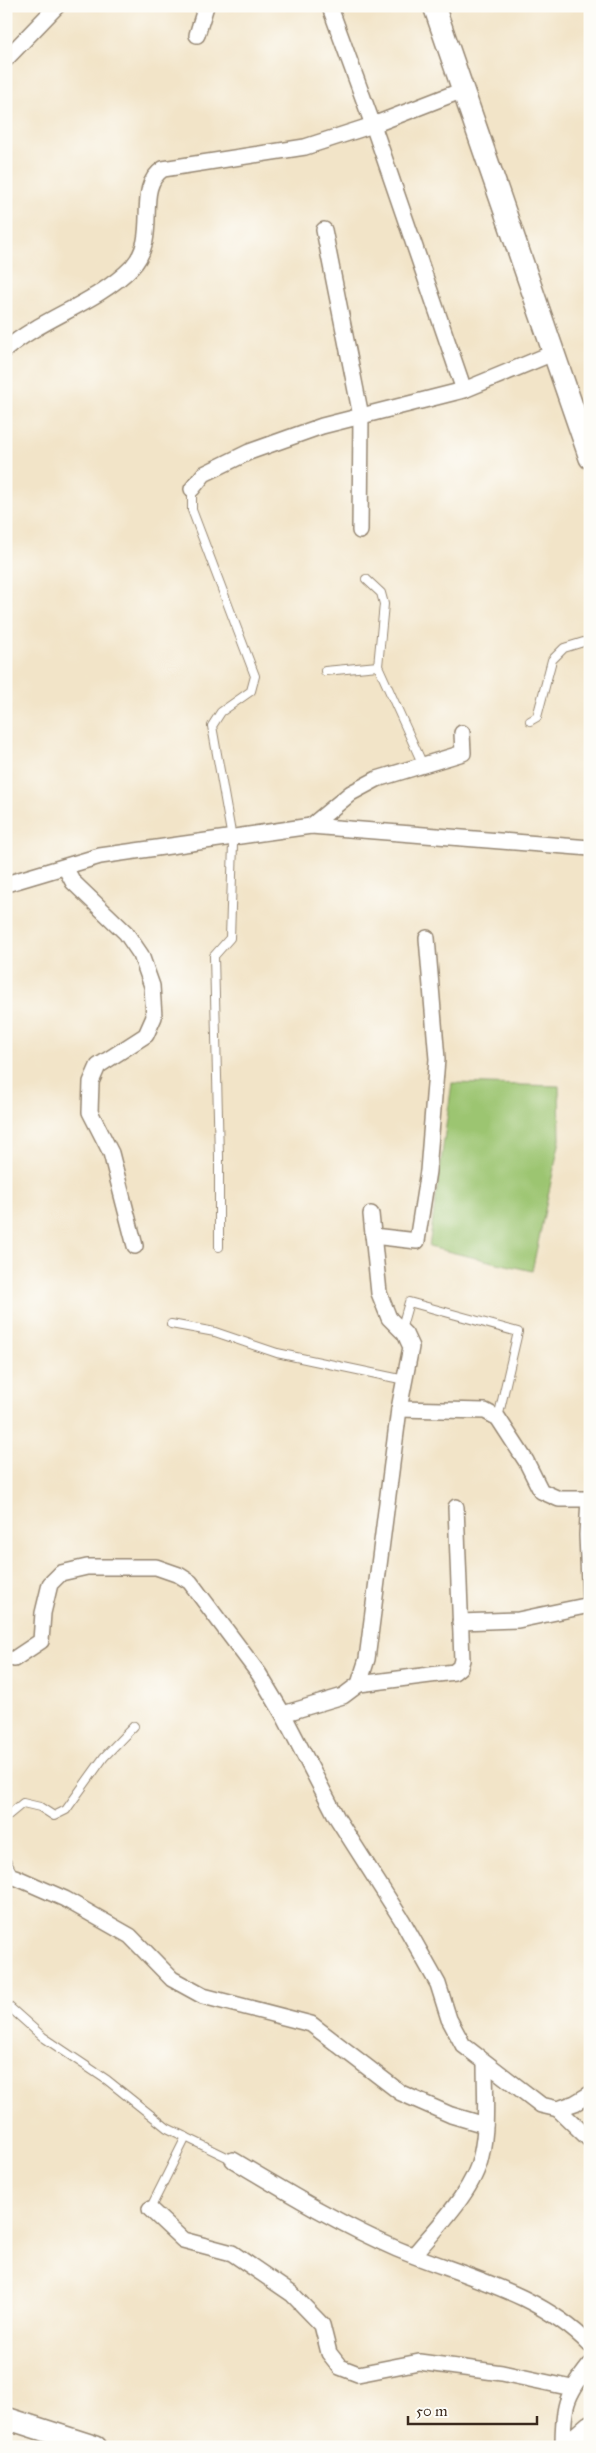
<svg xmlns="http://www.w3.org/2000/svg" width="596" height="2453" font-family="'IM FELL Great Primer',serif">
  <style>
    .grass { fill: #9cc571; stroke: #6c7848 }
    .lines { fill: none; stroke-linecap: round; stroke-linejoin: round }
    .lane-casing { stroke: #968773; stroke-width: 10 }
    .street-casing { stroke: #968773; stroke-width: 18 }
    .secondary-casing { stroke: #968773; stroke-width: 24 }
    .lane { stroke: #fff; stroke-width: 8 }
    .street { stroke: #fff; stroke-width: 15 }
    .secondary { stroke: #fff; stroke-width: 21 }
  </style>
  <rect width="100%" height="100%" fill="#fdfcf7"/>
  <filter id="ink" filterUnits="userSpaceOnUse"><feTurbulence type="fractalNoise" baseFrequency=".02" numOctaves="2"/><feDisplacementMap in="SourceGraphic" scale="10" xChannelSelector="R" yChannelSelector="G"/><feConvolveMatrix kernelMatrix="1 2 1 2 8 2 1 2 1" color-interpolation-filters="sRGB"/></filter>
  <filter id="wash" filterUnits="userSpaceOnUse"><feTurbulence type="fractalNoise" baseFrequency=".0096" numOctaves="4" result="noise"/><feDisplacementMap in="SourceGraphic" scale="20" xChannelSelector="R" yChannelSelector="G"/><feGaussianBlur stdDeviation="1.12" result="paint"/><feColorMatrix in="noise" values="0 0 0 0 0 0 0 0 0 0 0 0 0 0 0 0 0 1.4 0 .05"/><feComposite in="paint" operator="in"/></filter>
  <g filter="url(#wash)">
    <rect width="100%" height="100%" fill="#f2e4c8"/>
    <!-- grass -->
    <path class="grass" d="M452,1083L559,1086L560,1140L532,1271L429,1247Z"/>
  </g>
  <g filter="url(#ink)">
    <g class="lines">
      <!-- lane casing -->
      <g class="lane-casing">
        <g id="lane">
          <path d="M192,489V510L255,676L251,691L221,712L212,726L233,844L230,938L214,956L219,1156V1247"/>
          <path d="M366,579L381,593L384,604L378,666L423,765"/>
          <path d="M325,671L378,666"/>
          <path d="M530,721L537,717L552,660L564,648L590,640"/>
          <path d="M171,1324L215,1332L277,1353L405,1380"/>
          <path d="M401,1330L409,1302L518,1332L498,1418"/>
          <path d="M6,1817L23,1803L40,1807L54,1816L66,1810L104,1757L134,1726"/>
          <path d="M6,1861L15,1877"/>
          <path d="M6,2004L43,2037L107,2080L167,2128L233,2160"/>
          <path d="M150,2209L186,2137"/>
        </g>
      </g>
      <!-- street casing -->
      <g class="street-casing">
        <g id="street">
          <path d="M331,10L373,125L464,390"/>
          <path d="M197,35L206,6"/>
          <path d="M6,59L57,6"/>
          <path d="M324,230L361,416L360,531"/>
          <path d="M6,349C44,317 97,303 132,267C161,236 133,189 163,169L305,147L373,125L463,90"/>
          <path d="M192,489L204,474L249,452L322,426L464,390L553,353"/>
          <path d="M311,826L351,793L377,779L463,753L462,733"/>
          <path d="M65,867L73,882L126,933L141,955L152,986L154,1017L146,1035L98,1066L91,1082L90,1112L111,1153L135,1246"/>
          <path d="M6,884L100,856L311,826L590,848"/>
          <path d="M373,1236L417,1241L428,1171L437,1059L427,938"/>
          <path d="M399,1409L485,1411L498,1418L526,1461L541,1491L559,1499H590"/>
          <path d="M589,1499L587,1535L590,1605"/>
          <path d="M460,1622L518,1620L590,1605"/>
          <path d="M14,1659L41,1641L43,1613L50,1584L61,1573L87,1567H156L179,1575L190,1582L259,1674L283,1714L337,1818L402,1920L438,1984L449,2019L463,2045L541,2105L558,2109L575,2103L590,2094"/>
          <path d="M359,1684L454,1672L460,1667L462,1660L456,1507"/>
          <path d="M283,1714L343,1696L359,1684L367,1659L399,1409L411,1347L405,1334L389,1318L379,1293L371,1214"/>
          <path d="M6,1878L15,1877L65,1899L130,1936L172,1979L203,1996L311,2024L401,2093L451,2115L485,2125"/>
          <path d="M558,2109L590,2140"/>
          <path d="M233,2160C287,2192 339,2224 397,2249C462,2276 539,2292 590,2345"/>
          <path d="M150,2209L183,2240L232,2253L292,2294L322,2325L329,2353L340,2367L358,2374L419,2362L502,2373L572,2388"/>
          <path d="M414,2255C436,2228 474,2191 481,2156C488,2126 485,2094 485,2063"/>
          <path d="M563,2447C563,2407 565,2396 590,2365"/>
        </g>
      </g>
      <!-- secondary casing -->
      <g class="secondary-casing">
        <g id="secondary">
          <path d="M434,6L590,458"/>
          <path d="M6,2418L96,2447"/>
          <path d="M566,2447L590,2426"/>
        </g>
      </g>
      <!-- lane -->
      <use href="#lane" class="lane"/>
      <!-- street -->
      <use href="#street" class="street"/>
      <!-- secondary -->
      <use href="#secondary" class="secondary"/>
    </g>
  </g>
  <!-- margin -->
  <rect width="596" height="2453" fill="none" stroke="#fdfcf7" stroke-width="25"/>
  <!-- scale -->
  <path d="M408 2416v8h129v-8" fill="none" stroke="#3b2a1e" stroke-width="2.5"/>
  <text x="416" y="2416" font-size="15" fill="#3b2a1e" stroke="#fdfcf7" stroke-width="4" paint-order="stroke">50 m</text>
</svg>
